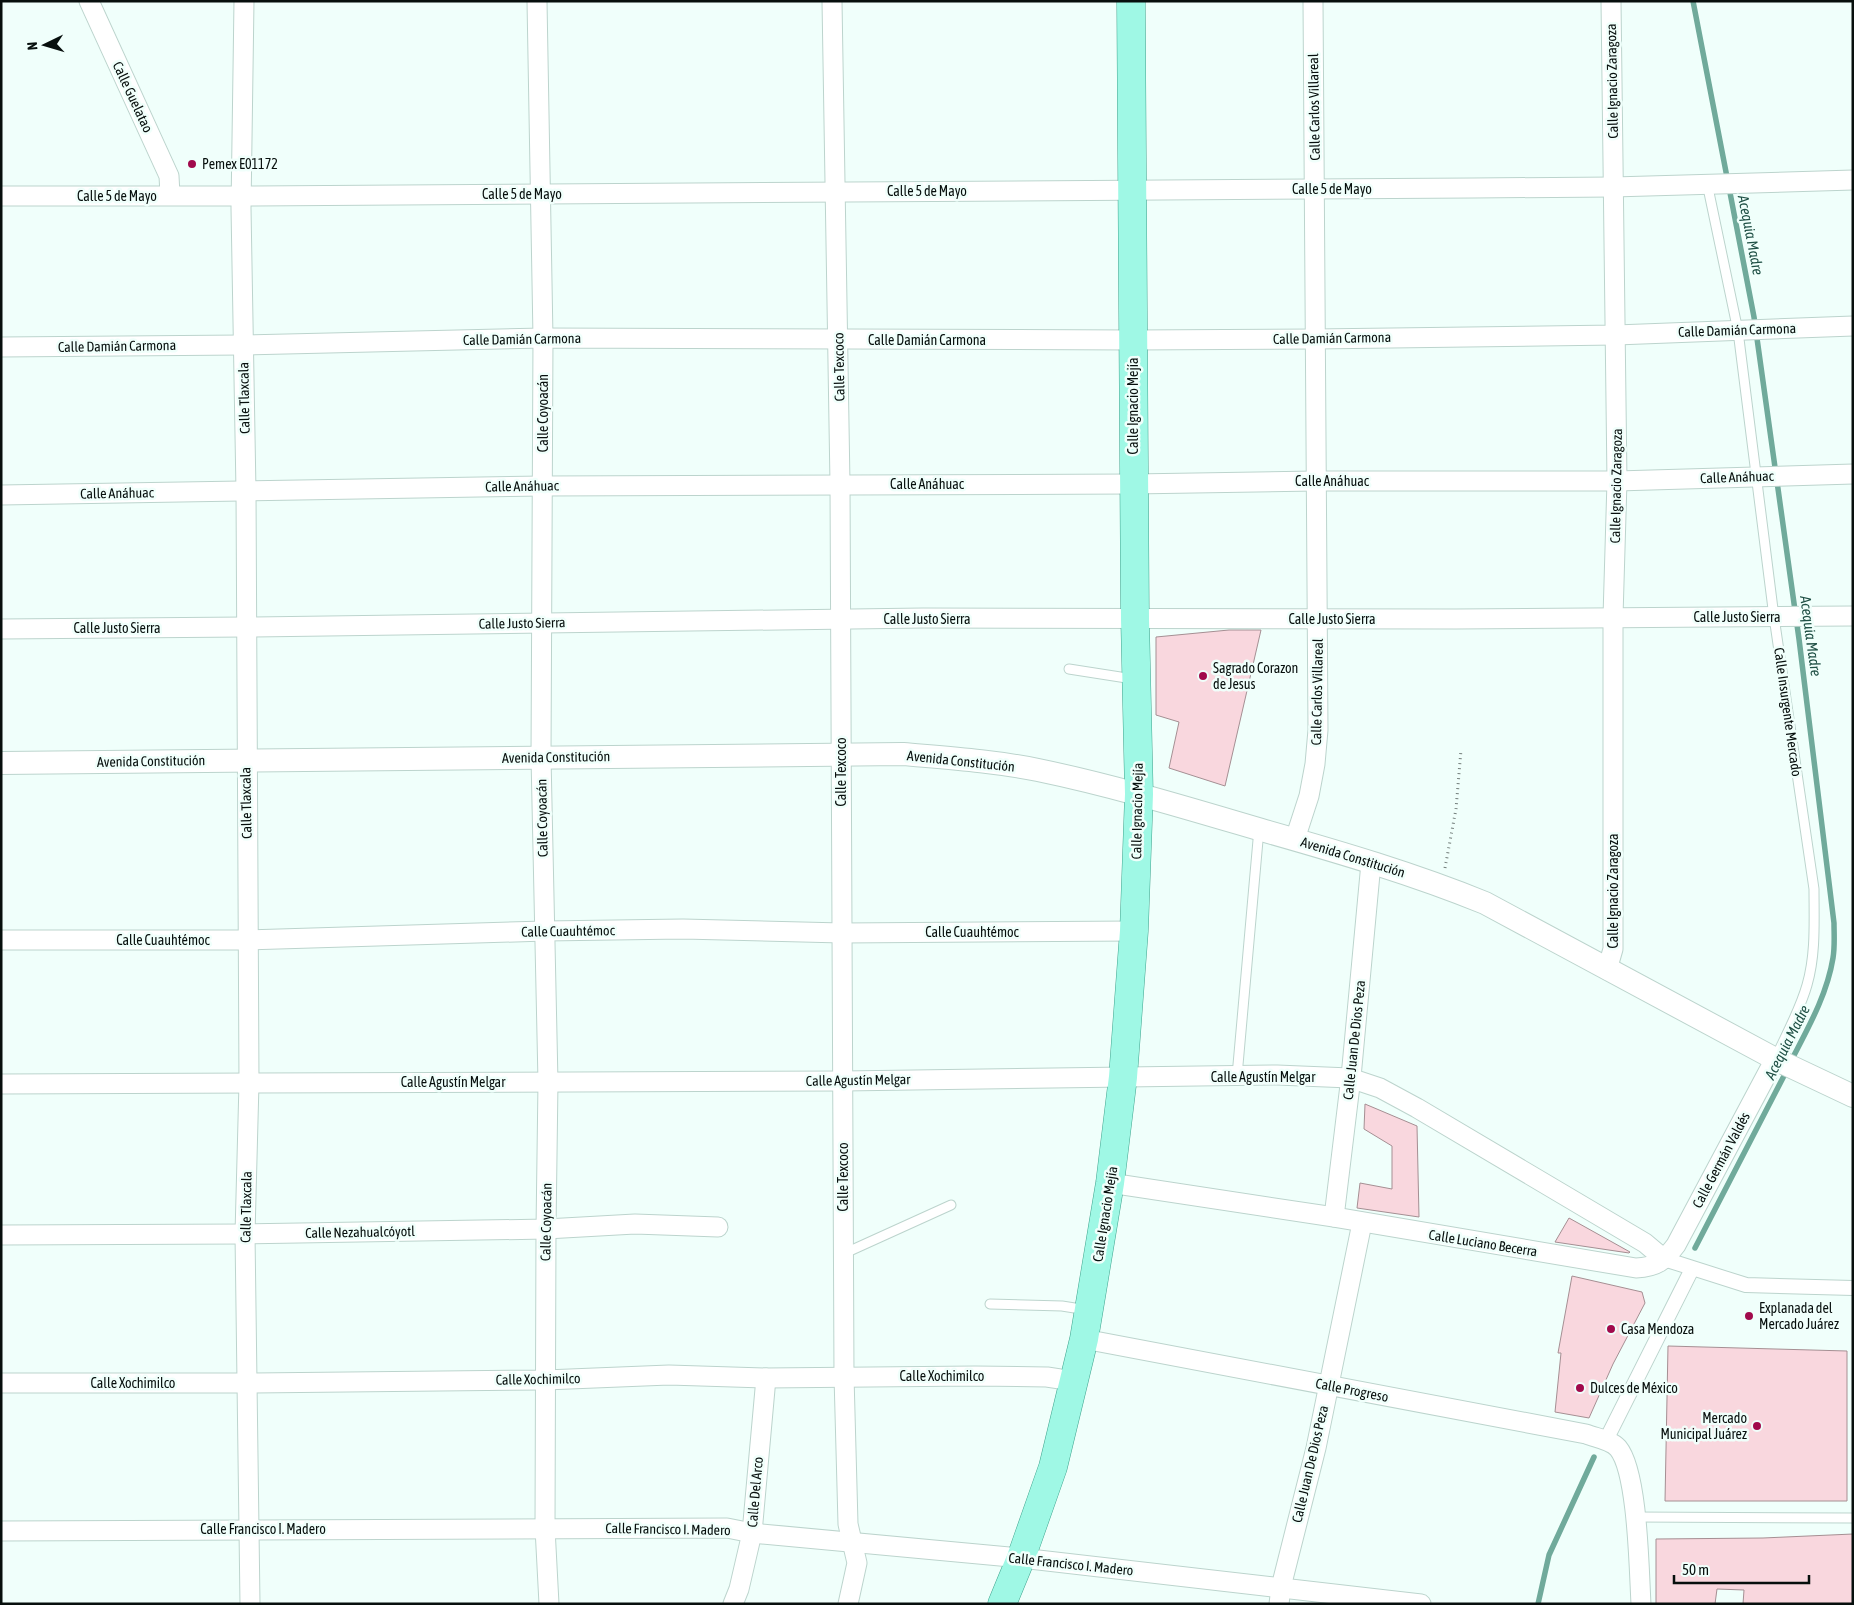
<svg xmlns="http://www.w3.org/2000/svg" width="1854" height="1605" font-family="'Asap Condensed',sans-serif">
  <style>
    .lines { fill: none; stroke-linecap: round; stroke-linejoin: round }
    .stream { stroke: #70aa9b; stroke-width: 5.5 }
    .building { fill: #f9d7de; stroke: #a58f93 }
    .service-casing { stroke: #bcd4cd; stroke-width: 11 }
    .pedestrian-casing { stroke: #bcd4cd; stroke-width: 16 }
    .minor-casing { stroke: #bcd4cd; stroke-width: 21 }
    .tertiary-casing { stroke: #bcd4cd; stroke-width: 24 }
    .primary-casing { stroke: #40a48e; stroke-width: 29 }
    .path { stroke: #737e7b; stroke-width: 3; stroke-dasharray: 1 4; stroke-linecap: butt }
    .service { stroke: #fff; stroke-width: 9 }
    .pedestrian { stroke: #fff; stroke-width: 14 }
    .minor { stroke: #fff; stroke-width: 19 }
    .tertiary { stroke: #fff; stroke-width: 22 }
    .primary { stroke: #9ff8e5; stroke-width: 28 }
    .poi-dot { fill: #a10a4c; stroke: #f0fffb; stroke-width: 2 }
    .labels { text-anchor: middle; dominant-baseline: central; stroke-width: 5; stroke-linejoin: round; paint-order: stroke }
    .street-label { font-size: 14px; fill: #070f0d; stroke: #f0fffb }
    .poi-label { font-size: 14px; fill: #070f0d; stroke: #f0fffb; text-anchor: start }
    .water-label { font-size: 15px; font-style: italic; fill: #1f5045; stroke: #f0fffb }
  </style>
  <rect width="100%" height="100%" fill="#f0fffb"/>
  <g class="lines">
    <!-- stream -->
    <g class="stream">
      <path d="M1693,1L1754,317L1799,639L1834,923C1834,934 1835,946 1833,958C1827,995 1808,1028 1791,1061"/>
      <path d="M1695,1248L1787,1070"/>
      <path d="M1538,1604L1549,1555L1594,1457"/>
    </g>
  </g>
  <!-- building -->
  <g class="building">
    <path d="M1229,630H1261L1225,786L1169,768L1179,722L1156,715V637Z"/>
    <path d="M1365,1104L1417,1126L1419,1217L1357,1208L1360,1183L1392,1189V1146L1364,1129Z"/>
    <path d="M1569,1218L1630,1252L1629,1253L1555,1242Z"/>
    <path d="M1572,1276L1642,1292L1645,1303L1613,1364L1589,1418L1555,1412L1561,1353H1558Z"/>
    <path d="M1668,1346L1847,1351V1501H1665Z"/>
    <path d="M1853,1534V1604H1743L1744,1590L1717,1589L1715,1604H1656V1539L1763,1538Z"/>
  </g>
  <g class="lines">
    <!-- service casing -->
    <g class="service-casing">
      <g id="service">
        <path d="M1707,183L1738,331L1774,617L1814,889C1814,921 1816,954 1807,985C1800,1010 1786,1035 1775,1059"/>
        <path d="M1069,669L1133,679"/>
        <path d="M1237,1076L1259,829"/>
        <path d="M843,1254L951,1205"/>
        <path d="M990,1304L1062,1306L1087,1310"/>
        <path d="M1635,1517L1853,1518"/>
      </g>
    </g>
    <!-- pedestrian casing -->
    <g class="pedestrian-casing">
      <g id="pedestrian">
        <path d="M1664,1259L1746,1285L1853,1288"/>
        <path d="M1606,1440L1692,1269"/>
      </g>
    </g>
    <!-- minor casing -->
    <g class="minor-casing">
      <g id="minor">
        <path d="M89,1L169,176L170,195"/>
        <path d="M244,1L241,208L246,491L249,1083L245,1234L250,1604"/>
        <path d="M537,1L543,338L541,757L548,1082L546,1229L545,1528L549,1604"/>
        <path d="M832,1L840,484L844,1376L848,1524L857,1563L848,1604"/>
        <path d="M1,196H242L1473,188L1613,187L1853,180"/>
        <path d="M1,347L242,345L543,338L1133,340L1315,339L1616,335L1853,326"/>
        <path d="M1,495L543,486L1133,484L1315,481H1617L1853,474"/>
        <path d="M1,629L245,627L923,618L1456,619L1853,616"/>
        <path d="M1295,839L1309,796L1315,764L1318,730L1313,1"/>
        <path d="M1,940H248L545,931L683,929L842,933L1134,931"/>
        <path d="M1607,970L1613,949V617L1617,481L1611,1"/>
        <path d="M1,1084L843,1081L1277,1075L1350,1078L1380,1088L1417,1108L1645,1243L1664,1259"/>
        <path d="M1110,1183L1334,1217L1636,1268C1657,1267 1664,1261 1676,1245L1775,1059"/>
        <path d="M1334,1217L1351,1077L1371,863"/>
        <path d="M1,1235L245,1234L546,1229L635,1224L718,1227"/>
        <path d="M1084,1339L1586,1434C1596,1438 1611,1440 1618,1448C1638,1472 1639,1570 1641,1604"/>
        <path d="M1,1383H246L545,1380L669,1375L766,1378L975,1376L1047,1377L1073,1381"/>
        <path d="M1,1531L727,1528L752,1533L1021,1558L1421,1604"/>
        <path d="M733,1604L739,1589L752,1533L766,1378"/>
        <path d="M1279,1604L1281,1587L1316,1448L1362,1223"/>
      </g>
    </g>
    <!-- tertiary casing -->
    <g class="tertiary-casing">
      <path id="tertiary" d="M1,763L903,754C948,758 994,761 1038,770C1115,786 1190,809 1265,831C1339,852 1414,874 1485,903L1779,1061L1853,1096"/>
    </g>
    <!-- primary casing -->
    <g class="primary-casing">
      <path id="primary" d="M1002,1604L1021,1558L1053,1467L1084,1339L1110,1183L1123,1077L1134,931L1139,794L1135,619L1131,1"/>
    </g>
    <!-- path -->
    <path class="path" d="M1445,868L1456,809L1461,750"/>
    <!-- service -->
    <use href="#service" class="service"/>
    <!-- pedestrian -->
    <use href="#pedestrian" class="pedestrian"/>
    <!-- minor -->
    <use href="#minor" class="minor"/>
    <!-- tertiary -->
    <use href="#tertiary" class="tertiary"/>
    <!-- primary -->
    <use href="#primary" class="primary"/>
  </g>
  <!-- markers -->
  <g class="poi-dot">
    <circle cx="192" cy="164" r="5"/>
    <circle cx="1203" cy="676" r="5"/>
    <circle cx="1749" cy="1316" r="5"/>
    <circle cx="1611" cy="1329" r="5"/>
    <circle cx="1580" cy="1388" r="5"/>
    <circle cx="1757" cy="1426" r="5"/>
  </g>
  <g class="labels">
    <!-- street labels -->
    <g class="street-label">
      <text transform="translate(1612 81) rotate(-91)">Calle Ignacio Zaragoza</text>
      <text transform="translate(133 97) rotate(65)">Calle Guelatao</text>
      <text transform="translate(1314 107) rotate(-91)">Calle Carlos Villareal</text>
      <text x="1332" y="189">Calle 5 de Mayo</text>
      <text x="927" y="191">Calle 5 de Mayo</text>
      <text x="522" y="194">Calle 5 de Mayo</text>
      <text x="117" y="196">Calle 5 de Mayo</text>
      <text transform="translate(1737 330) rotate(-2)">Calle Damián Carmona</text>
      <text transform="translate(1332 338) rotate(-1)">Calle Damián Carmona</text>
      <text transform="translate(522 339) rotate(-1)">Calle Damián Carmona</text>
      <text x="927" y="340">Calle Damián Carmona</text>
      <text transform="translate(117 346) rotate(-1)">Calle Damián Carmona</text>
      <text transform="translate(839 367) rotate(-91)">Calle Texcoco</text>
      <text transform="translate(244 398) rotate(-91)">Calle Tlaxcala</text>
      <text transform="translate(1133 406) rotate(-90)">Calle Ignacio Mejía</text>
      <text transform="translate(543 413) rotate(-90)">Calle Coyoacán</text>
      <text transform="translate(1737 477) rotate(-2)">Calle Anáhuac</text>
      <text x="1332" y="481">Calle Anáhuac</text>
      <text x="927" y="484">Calle Anáhuac</text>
      <text transform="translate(522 486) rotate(-1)">Calle Anáhuac</text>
      <text transform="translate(1616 486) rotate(-89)">Calle Ignacio Zaragoza</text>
      <text transform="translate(117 493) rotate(-1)">Calle Anáhuac</text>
      <text x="1737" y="617">Calle Justo Sierra</text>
      <text x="927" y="619">Calle Justo Sierra</text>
      <text x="1332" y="619">Calle Justo Sierra</text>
      <text transform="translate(522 623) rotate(-1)">Calle Justo Sierra</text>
      <text x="117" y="628">Calle Justo Sierra</text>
      <text transform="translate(1317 692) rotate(-89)">Calle Carlos Villareal</text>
      <text transform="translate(1788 712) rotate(82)">Calle Insurgente Mercado</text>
      <text transform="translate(556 757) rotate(-1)">Avenida Constitución</text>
      <text transform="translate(151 761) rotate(-1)">Avenida Constitución</text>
      <text transform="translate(961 761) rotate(6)">Avenida Constitución</text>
      <text transform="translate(841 772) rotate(-90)">Calle Texcoco</text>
      <text transform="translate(246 803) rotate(-91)">Calle Tlaxcala</text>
      <text transform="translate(1137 811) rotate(-89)">Calle Ignacio Mejía</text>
      <text transform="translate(542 818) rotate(-91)">Calle Coyoacán</text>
      <text transform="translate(1353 857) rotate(17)">Avenida Constitución</text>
      <text transform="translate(1613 891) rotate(-90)">Calle Ignacio Zaragoza</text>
      <text transform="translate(568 931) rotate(-1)">Calle Cuauhtémoc</text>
      <text x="972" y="932">Calle Cuauhtémoc</text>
      <text x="163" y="940">Calle Cuauhtémoc</text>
      <text transform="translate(1354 1040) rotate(-84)">Calle Juan De Dios Peza</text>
      <text x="1263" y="1077">Calle Agustín Melgar</text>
      <text transform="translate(858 1080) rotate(-1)">Calle Agustín Melgar</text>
      <text x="453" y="1082">Calle Agustín Melgar</text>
      <text transform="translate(1721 1160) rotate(-62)">Calle Germán Valdés</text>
      <text transform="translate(843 1177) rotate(-90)">Calle Texcoco</text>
      <text transform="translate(246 1207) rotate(-89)">Calle Tlaxcala</text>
      <text transform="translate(1105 1214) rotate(-81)">Calle Ignacio Mejía</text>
      <text transform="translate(546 1222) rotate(-89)">Calle Coyoacán</text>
      <text transform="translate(360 1232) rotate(-1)">Calle Nezahualcóyotl</text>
      <text transform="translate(1483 1243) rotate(9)">Calle Luciano Becerra</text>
      <text x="942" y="1376">Calle Xochimilco</text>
      <text transform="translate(538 1379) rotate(-1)">Calle Xochimilco</text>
      <text x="133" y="1383">Calle Xochimilco</text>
      <text transform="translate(1352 1390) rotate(11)">Calle Progreso</text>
      <text transform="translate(1310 1464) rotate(-77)">Calle Juan De Dios Peza</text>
      <text transform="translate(755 1492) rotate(-85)">Calle Del Arco</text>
      <text x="263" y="1529">Calle Francisco I. Madero</text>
      <text transform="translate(668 1529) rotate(1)">Calle Francisco I. Madero</text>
      <text transform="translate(1071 1564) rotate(6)">Calle Francisco I. Madero</text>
    </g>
    <!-- poi labels -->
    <g class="poi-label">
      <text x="202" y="164">Pemex E01172</text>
      <text x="1213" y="668">Sagrado Corazon<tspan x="1213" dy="16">de Jesus</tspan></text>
      <text x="1759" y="1308">Explanada del<tspan x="1759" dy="16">Mercado Juárez</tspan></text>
      <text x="1621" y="1329">Casa Mendoza</text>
      <text x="1590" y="1388">Dulces de México</text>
      <text x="1747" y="1418" text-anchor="end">Mercado<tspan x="1747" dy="16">Municipal Juárez</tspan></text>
    </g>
    <!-- water labels -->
    <g class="water-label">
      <text transform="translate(1751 235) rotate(79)">Acequia Madre</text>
      <text transform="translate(1811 636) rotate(82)">Acequia Madre</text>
      <text transform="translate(1787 1042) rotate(-63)">Acequia Madre</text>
    </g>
  </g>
  <!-- border -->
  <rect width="1854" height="1605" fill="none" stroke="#070f0d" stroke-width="5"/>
  <!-- north arrow -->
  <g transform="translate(45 45) rotate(265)" stroke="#f0fffb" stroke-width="4" paint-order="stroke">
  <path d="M0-4L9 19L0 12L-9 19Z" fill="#070f0d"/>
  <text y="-8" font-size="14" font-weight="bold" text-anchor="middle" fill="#070f0d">N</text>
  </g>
  <!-- scale -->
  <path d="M1674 1575v8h135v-8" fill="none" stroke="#070f0d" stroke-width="2.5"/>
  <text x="1682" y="1575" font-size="15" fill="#070f0d" stroke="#f0fffb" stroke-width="4" paint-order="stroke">50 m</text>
</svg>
